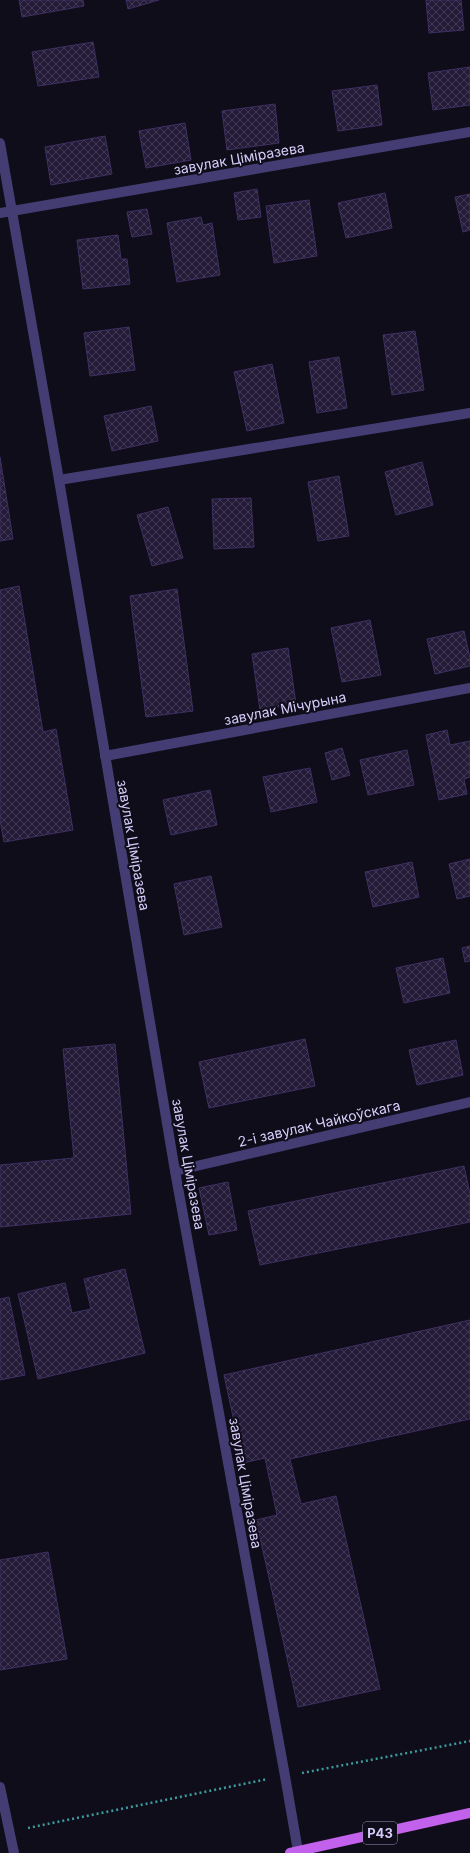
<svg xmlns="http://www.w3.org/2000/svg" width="470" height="1853" font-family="Inter,sans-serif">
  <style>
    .building { fill: url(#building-cross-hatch); stroke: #3e3062 }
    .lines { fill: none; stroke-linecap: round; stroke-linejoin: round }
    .path { stroke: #3a9c9e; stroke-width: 2.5; stroke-dasharray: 2 3; stroke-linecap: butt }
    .minor { stroke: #443d73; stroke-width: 10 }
    .major { stroke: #c261eb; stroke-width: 10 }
    .labels { text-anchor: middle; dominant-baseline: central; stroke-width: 4; stroke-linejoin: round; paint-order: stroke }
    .shield { fill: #100d1a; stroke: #9a93b6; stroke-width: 1 }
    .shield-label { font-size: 13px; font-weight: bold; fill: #d5ccf9 }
    .street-label { font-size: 14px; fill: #d5ccf9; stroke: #100d1a }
  </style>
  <defs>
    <pattern id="building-cross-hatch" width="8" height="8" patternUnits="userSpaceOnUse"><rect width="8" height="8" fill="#241b39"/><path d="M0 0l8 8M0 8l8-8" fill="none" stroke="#433b56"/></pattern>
  </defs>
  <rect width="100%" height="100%" fill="#100d1a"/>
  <!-- building -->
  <g class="building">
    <path d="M19,0H83L84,6L22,17Z"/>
    <path d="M126,0H159L128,9Z"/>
    <path d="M426,0H461L464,30L429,33Z"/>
    <path d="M93,42L99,77L38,86L32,52Z"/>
    <path d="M470,67V105L433,110L428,73Z"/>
    <path d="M377,85L382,125L338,131L332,91Z"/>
    <path d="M275,104L279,143L227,150L222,111Z"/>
    <path d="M185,123L191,160L146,168L139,131Z"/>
    <path d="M105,136L112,174L51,185L45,147Z"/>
    <path d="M257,189L261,217L238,220L234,193Z"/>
    <path d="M385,193L392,228L346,238L338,203Z"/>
    <path d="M470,194V230L463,232L455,197Z"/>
    <path d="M309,200L317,256L274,263L266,206Z"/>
    <path d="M147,209L152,234L132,237L127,212Z"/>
    <path d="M201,217L203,225L212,223L220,275L177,282L167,223Z"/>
    <path d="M118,235L121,259H127L130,284L83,289L77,240Z"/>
    <path d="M129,327L135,370L90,376L84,333Z"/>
    <path d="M415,331L424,390L392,395L383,335Z"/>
    <path d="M339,357L347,408L317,413L309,362Z"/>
    <path d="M272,364L284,423L247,431L234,372Z"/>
    <path d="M151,406L158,441L112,451L104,416Z"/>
    <path d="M0,457L13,539L0,541Z"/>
    <path d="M422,462L433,505L396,515L385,472Z"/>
    <path d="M339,476L349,536L318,541L308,482Z"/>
    <path d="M251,498L254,547L214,549L212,499Z"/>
    <path d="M168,507L183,558L152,566L137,515Z"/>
    <path d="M19,586L43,732L56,729L73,830L4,842L0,820V590Z"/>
    <path d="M177,589L193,711L146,717L130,596Z"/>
    <path d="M370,620L381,675L342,682L331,628Z"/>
    <path d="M464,631L470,658V666L435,674L427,639Z"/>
    <path d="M288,648L296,704L260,710L252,654Z"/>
    <path d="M447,730L450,745L470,741V777L464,779L467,794L439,800L426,735Z"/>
    <path d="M342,748L350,775L332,780L325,753Z"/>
    <path d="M407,750L414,785L368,795L360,760Z"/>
    <path d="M310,768L317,802L271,812L263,777Z"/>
    <path d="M210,790L217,825L171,835L163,800Z"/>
    <path d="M470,859V896L457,899L449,864Z"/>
    <path d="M412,862L419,897L373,907L365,872Z"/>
    <path d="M211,876L222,927L184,935L174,884Z"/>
    <path d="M470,946V961L465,962L462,948Z"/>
    <path d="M443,958L450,993L404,1003L396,968Z"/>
    <path d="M305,1039L315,1086L209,1108L199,1062Z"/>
    <path d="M456,1040L463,1075L417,1085L409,1050Z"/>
    <path d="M115,1044L131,1214L0,1227V1165L74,1158L63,1049Z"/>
    <path d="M464,1166L470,1194V1222L260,1265L248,1211Z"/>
    <path d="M228,1182L237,1230L209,1235L199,1188Z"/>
    <path d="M125,1269L145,1353L38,1379L18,1294L65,1283L72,1313L91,1309L84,1279Z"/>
    <path d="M9,1297L25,1375L0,1380V1299Z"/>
    <path d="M470,1320V1419L290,1459L301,1504L336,1496L380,1689L298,1707L256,1520L277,1515L265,1458L243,1463L224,1375Z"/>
    <path d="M48,1552L67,1659L0,1670V1560Z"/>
  </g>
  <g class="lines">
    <!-- path -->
    <g class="path">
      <path d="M302,1773L470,1741"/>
      <path d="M28,1828L268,1779"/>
    </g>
    <!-- minor -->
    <g class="minor">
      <path d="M0,143L59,480L175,1171L285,1776L298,1851"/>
      <path d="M0,213L470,132"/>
      <path d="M59,480L470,413"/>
      <path d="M105,756L470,688"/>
      <path d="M175,1171L470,1102"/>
      <path d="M0,1787L14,1853"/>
    </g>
    <!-- major -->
    <path class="major" d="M290,1853L470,1813"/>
  </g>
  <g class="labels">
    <!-- shield labels -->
    <rect class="shield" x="363" y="1822" width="34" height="22" rx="3"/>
    <g class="shield-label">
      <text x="380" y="1833">Р43</text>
    </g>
    <!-- street labels -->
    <g class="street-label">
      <text transform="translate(239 158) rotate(-10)">завулак Ціміразева</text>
      <text transform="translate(285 708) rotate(-11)">завулак Мічурына</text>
      <text transform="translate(134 845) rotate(80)">завулак Ціміразева</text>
      <text transform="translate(319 1123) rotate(-13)">2-і завулак Чайкоўскага</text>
      <text transform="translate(189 1164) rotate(80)">завулак Ціміразева</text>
      <text transform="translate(246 1483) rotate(80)">завулак Ціміразева</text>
    </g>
  </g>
</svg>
